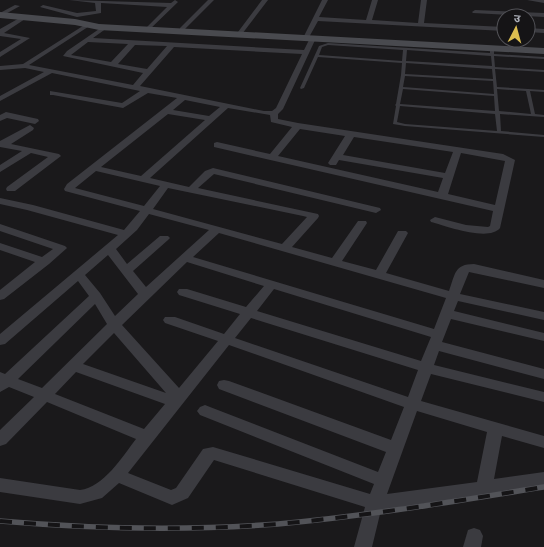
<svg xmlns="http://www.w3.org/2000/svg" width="544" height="547" font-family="'PT Sans','Noto Sans Devanagari',sans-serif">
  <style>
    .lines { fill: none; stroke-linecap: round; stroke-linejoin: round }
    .lane { fill: #3b3b40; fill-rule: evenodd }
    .street { fill: #3b3b40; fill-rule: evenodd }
    .secondary { fill: #494a4f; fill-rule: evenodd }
    .rail-casing { stroke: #525358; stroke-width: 5.5 }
    .rail { stroke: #151416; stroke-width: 4; stroke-dasharray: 12; stroke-linecap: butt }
  </style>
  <rect width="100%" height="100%" fill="#1a191b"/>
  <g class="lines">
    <!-- lane -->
    <path class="lane" d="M328,43L490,53V51L492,50L494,51V54L544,57V59L494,56L495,67L544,70V72L495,69L497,87L544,90V92L530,91L535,114L544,115V117L500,114L501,131L544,135V137L405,126L393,124L396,106L395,105L396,104L401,75L402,63L318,57L304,88L301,89L300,88L319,46ZM328,45L403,50L402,61L319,55L322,47ZM407,50L491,56L492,66L406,61ZM406,63L492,69L493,79L405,74ZM405,76L493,81L494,94L403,87ZM403,89L494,96L495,111L400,104ZM497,89L526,91L531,114L499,111ZM400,106L495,114L497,131L405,124L397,122Z"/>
    <!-- street -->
    <g class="street">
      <path d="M69,0L171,3L175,0L178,2L148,31L145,29L167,7L101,3V13L77,17L40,7L43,5L77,13L96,11L95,3Z"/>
      <path d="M208,0H214L184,30H180V28Z"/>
      <path d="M262,0H268L242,34H238V32Z"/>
      <path d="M322,0H328L319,17L366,20L372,0H378L372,20L418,23L421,0H427L424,23L504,27V31L318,21L308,39H304L303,38Z"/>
      <path d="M527,0H544V3Z"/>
      <path d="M15,5L20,6L0,17V13Z"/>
      <path d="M475,10L544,13V17L473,13L472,12Z"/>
      <path d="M23,16L26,18L25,19L4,33L30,38L0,57V52L21,39L0,36V29Z"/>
      <path d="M86,24L91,25L29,65L133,85L143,73L63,56L67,51L105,25L108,27L107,28L93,38L304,50L310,38L313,36L316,38L283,109L278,114V119L298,123L503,154L515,160L500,228C489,242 446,226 431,222L430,220L435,217L466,225L488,227L490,226L493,211L214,147V143L217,142L270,154L292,127L271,122L270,115L228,108L150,178L189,187L205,171L213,168L380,208L381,210L376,213L214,174L198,188L318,214L319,216L318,218L292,247L332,258L358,221H366L367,223L342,261L376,270L398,231H406L408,233L386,273L449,291C455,275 454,264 474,264L544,280V288L469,272L460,294L544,312V320L458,301L454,311L544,333V341L451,319L442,342L544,369V379L439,351L434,365L544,392V402L431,374L421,401L544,436V448L502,436L494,479L544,472V486L381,510L372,547H354L365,507L214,460L188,498L172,505L119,483L102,498L80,504L0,492V478L80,490C104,487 122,457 136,439L47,402L6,444L0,446V430L34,397L9,387L0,392V372L5,374L89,296L78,281L5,344L0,345V334L118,235L27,210L0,204V198L33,205L124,230L140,211L65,191L64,189L67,184L177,98L148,93L123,108L53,95H50V91L122,103L140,91L52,73L0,101V96L44,72L25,68L0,70V66L23,64ZM88,42L128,44L111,62L71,55ZM135,45L167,46L147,69L118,64ZM174,47L302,54L276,108L272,111H264L140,86ZM185,100L220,107L209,116L173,110ZM168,114L205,120L141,176L101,167ZM300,129L345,136L328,163L330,165H336L339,160L443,178L438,192L278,156ZM354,137L453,152L445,173L343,155ZM461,153L505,161L495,205L448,194ZM96,171L160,186L144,206L75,188ZM168,188L303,216L307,217L282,244L153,209ZM149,214L209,230L146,287L133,271L168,240L170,238L168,236H160L127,264L116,249L137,230ZM219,233L446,298L434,329L193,257ZM108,255L138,294L115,316L100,293L85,275ZM187,262L264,286L246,307L187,289H179L177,292L179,295L240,314L224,334L175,317H165L163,320L165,323L218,341L179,388L122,325ZM274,289L431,337L421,361L257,311ZM95,304L107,324L42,388L18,379ZM251,318L418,370L408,397L235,338ZM114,333L166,393L83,364ZM229,345L404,407L391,440L229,381L224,380L219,381L217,385L219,389L386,452L378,472L210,407L205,405L200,407L197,411L200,415L374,484L370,494L213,447L203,449L176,488L171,490L128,473ZM76,372L165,404L144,429L55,394ZM417,411L487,432L477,482L387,494Z"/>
      <path d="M528,28L544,29V33L528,32Z"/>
      <path d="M6,112L38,119L39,121L35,124L7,118L0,121V115Z"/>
      <path d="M30,125L34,128L33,130L11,144L59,154L61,156L15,191H7L6,189L7,187L48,157L31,153L0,172V165L22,151L0,147V141Z"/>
      <path d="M0,224L65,246L67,248L49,264L4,299L0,300V290L35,262L0,250V243L42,257L53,249L0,231Z"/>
      <path d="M474,528L480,530L483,536L481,547H463L468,530Z"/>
    </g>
    <!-- secondary -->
    <path class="secondary" d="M0,12L75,19L99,24L544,48V54L99,30L75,25L0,18Z"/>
    <!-- rail casing -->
    <g class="rail-casing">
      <path id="rail" d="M0,521C93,529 185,531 278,524C367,516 456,501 544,487"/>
    </g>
    <!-- rail -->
    <use href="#rail" class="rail"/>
  </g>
  <!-- north arrow -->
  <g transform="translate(516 28) rotate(6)"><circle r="19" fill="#151416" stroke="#525257"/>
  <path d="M0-3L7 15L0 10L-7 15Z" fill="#dcbe50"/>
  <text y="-6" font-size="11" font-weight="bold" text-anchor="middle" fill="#adb0b9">उ</text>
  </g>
</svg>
